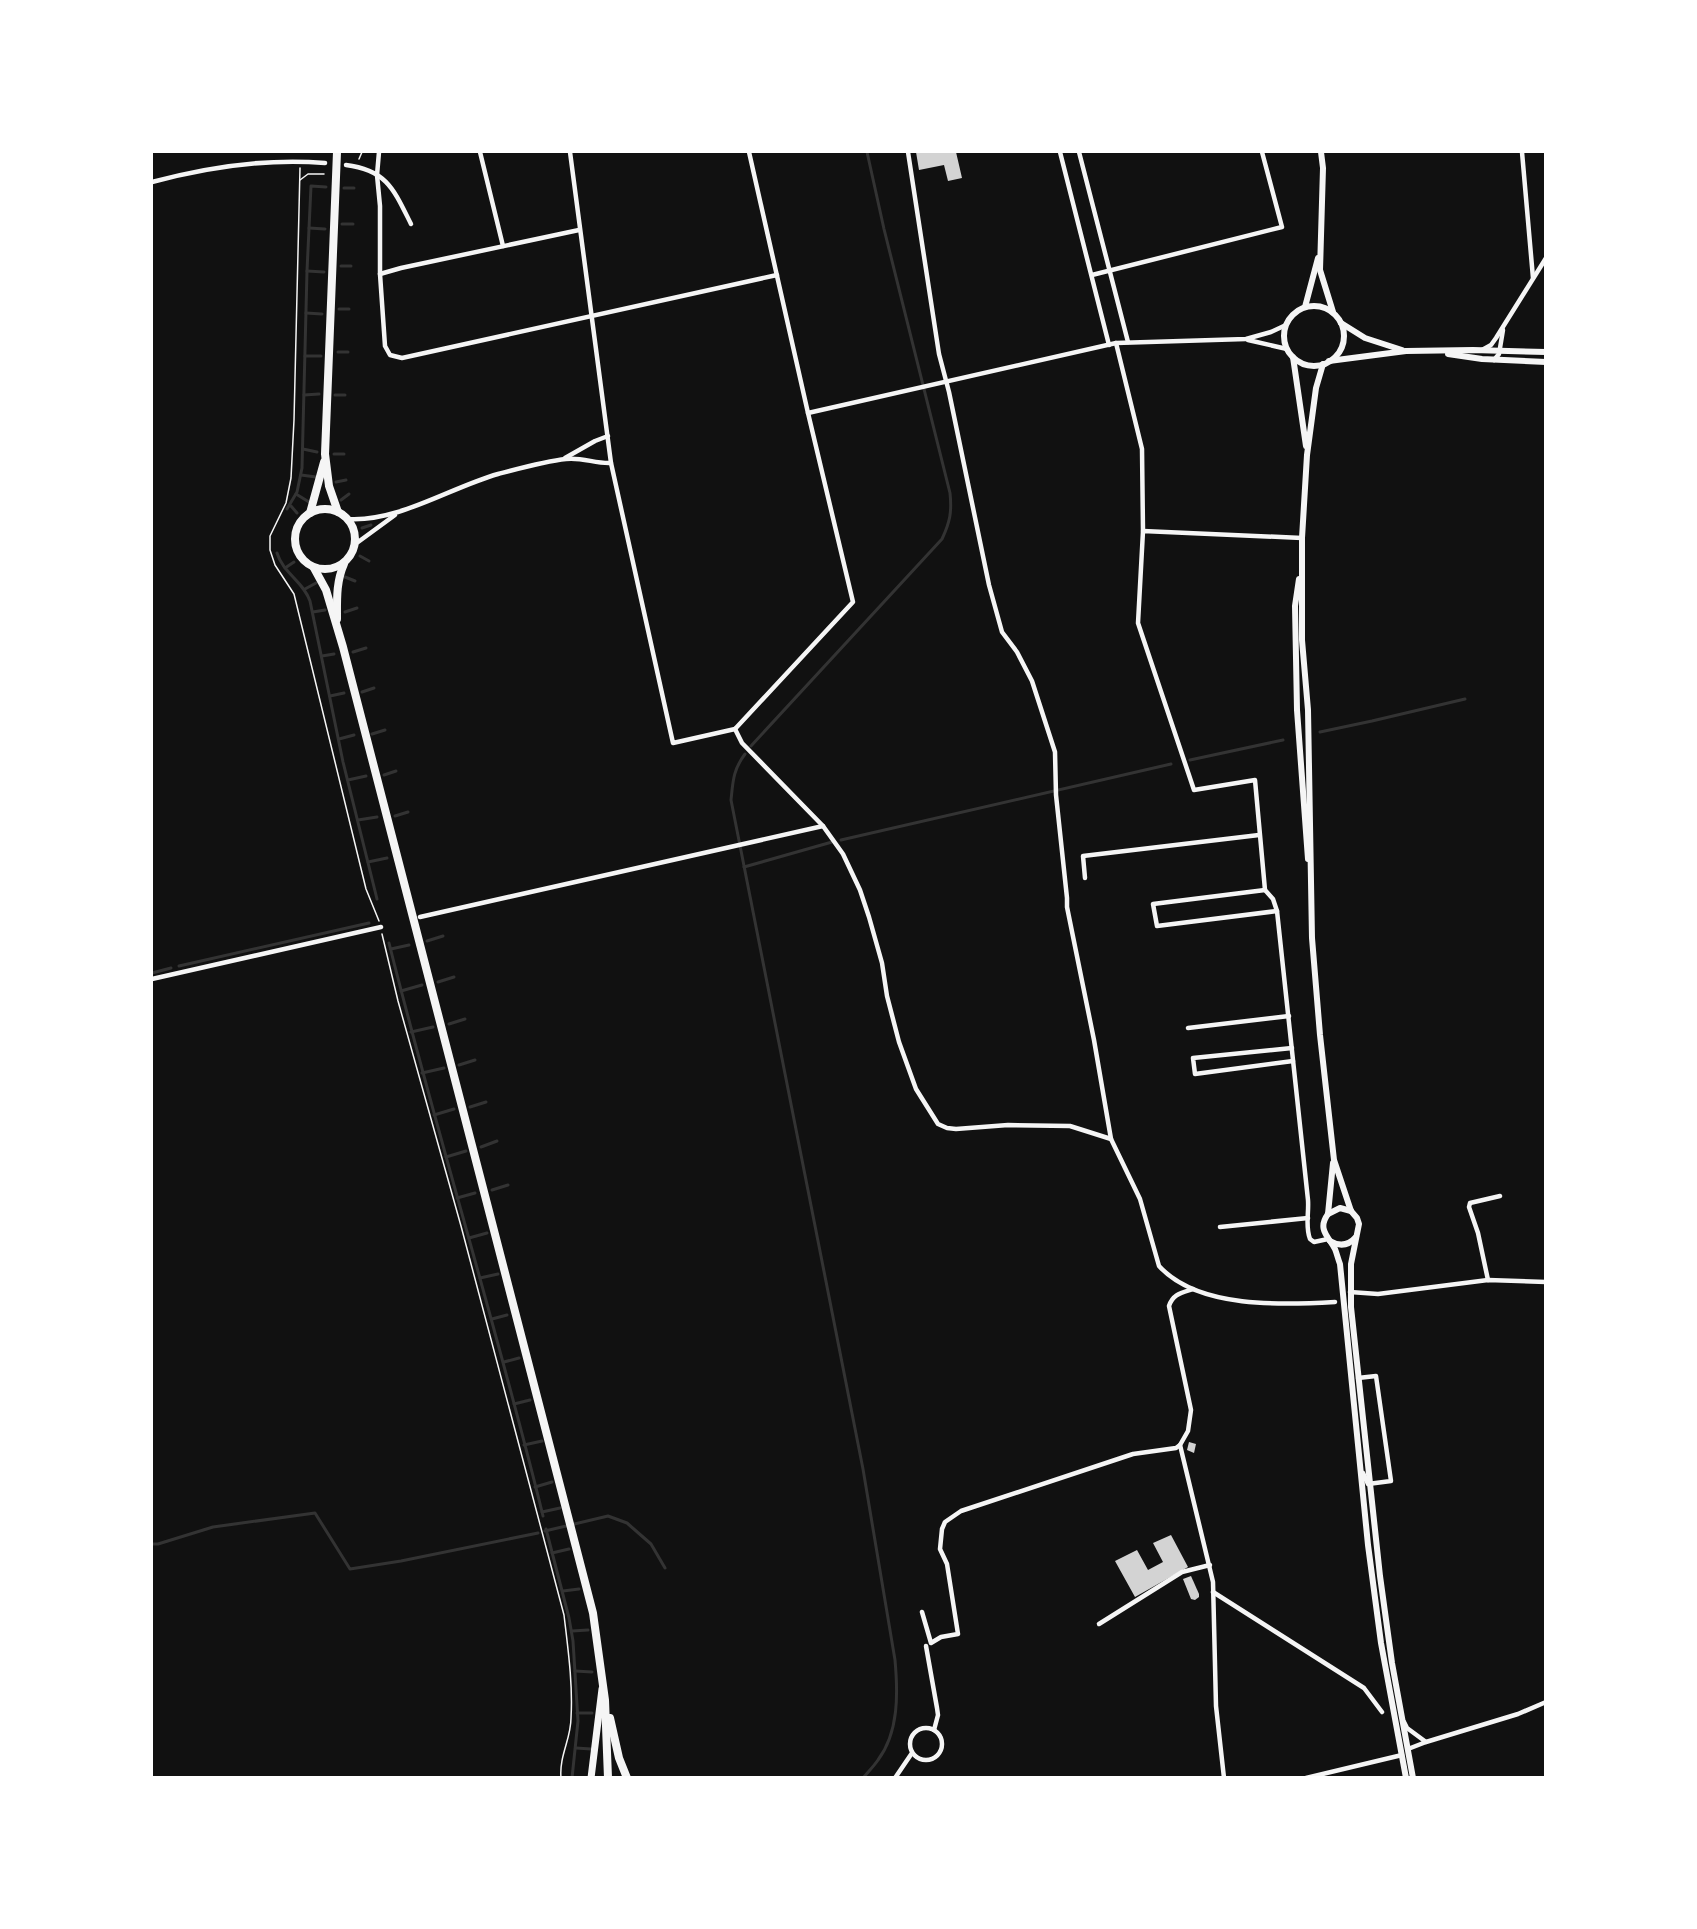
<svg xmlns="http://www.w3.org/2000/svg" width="1697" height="1929" font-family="Spectral,serif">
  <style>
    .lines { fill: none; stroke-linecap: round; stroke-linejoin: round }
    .stream { stroke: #333; stroke-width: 3 }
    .building { fill: #d3d3d3 }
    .path { stroke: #f5f5f5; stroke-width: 1.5 }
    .minor { stroke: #f5f5f5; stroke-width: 4.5 }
    .tertiary { stroke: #f5f5f5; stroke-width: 6 }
    .secondary { stroke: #f5f5f5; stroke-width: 7 }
    .primary { stroke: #f5f5f5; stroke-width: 8 }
  </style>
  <rect width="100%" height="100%" fill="#111"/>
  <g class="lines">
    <!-- stream -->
    <g class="stream">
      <path d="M344,188H354"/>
      <path d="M342,224H353"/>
      <path d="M309,228L325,229"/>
      <path d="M341,266H351"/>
      <path d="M307,271L324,272"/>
      <path d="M339,309H349"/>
      <path d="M306,313L322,314"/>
      <path d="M338,352H348"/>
      <path d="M305,356H321"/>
      <path d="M304,395L319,394"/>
      <path d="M335,395H345"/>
      <path d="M303,449L317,452"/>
      <path d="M334,454H344"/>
      <path d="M301,475L316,477"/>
      <path d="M336,482L346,480"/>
      <path d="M296,494L309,502"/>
      <path d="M341,500L349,494"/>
      <path d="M291,506L297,513"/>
      <path d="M287,509L297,492L302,468L307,271L311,186L326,187"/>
      <path d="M362,528L371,525"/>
      <path d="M277,553C283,573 303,581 310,601L343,762L377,899"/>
      <path d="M360,556L369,561"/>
      <path d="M285,568L294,562"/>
      <path d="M345,577L355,581"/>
      <path d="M305,589L316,583"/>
      <path d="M313,612L325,610"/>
      <path d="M345,612L357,608"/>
      <path d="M353,652L366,648"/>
      <path d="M322,656L334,654"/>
      <path d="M362,692L374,688"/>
      <path d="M330,696L344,693"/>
      <path d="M1320,732L1372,721L1465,699"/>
      <path d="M372,734L385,730"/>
      <path d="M339,739L354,735"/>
      <path d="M751,746L942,539C950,522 952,512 950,493L884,229L867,152"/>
      <path d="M745,754C733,770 733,781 731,800L863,1469L895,1660C898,1693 899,1732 878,1760C874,1766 868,1772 863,1778"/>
      <path d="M1190,760L1283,740"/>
      <path d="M384,775L396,771"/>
      <path d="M348,780L366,776"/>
      <path d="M395,816L408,812"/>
      <path d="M358,820L377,817"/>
      <path d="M841,840L1171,764"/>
      <path d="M368,862L387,858"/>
      <path d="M744,867L832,842"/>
      <path d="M427,941L443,936"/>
      <path d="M389,943C437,1135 496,1324 543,1516"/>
      <path d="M391,949L409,945"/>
      <path d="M179,966L369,923"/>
      <path d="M152,973L171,968"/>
      <path d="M438,982L454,977"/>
      <path d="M401,991L422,985"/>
      <path d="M449,1024L465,1019"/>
      <path d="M411,1032L433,1027"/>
      <path d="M459,1065L475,1060"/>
      <path d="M422,1073L444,1068"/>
      <path d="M470,1107L486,1102"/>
      <path d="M434,1115L454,1109"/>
      <path d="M481,1147L497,1141"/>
      <path d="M446,1157L466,1151"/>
      <path d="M492,1190L508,1185"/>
      <path d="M457,1198L475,1193"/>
      <path d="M469,1238L487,1233"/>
      <path d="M480,1278L498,1274"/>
      <path d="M492,1319L507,1315"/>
      <path d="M504,1362L519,1358"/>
      <path d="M514,1404L530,1400"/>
      <path d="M524,1445L542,1441"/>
      <path d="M535,1487L552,1482"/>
      <path d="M542,1512L560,1508"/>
      <path d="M546,1529L569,1618L573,1641L578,1721L572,1778"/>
      <path d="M545,1531L608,1516L627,1523L651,1544L665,1568"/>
      <path d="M152,1544H158L213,1527L315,1513L350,1569L401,1561L538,1533"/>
      <path d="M552,1553L569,1549"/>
      <path d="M563,1591L579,1589"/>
      <path d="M572,1631L588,1630"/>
      <path d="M575,1671L592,1672"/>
      <path d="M577,1713H592"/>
      <path d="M576,1748L591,1749"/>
    </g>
  </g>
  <!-- building -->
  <g class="building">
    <path d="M916,152H956L962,178L948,181L944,165L919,170Z"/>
    <path d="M1189,1442L1196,1444L1194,1453L1187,1450Z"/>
    <path d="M1171,1535L1188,1567L1135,1597L1115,1561L1137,1550L1148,1570L1163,1562L1153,1543Z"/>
    <path d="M1191,1576L1199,1594V1597L1195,1600L1191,1599L1183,1579Z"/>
  </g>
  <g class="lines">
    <!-- path -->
    <g class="path">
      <path d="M359,159L362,152"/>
      <path d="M300,168L294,420L291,478L286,503L270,536V550L275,565L294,594L366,889L379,921"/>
      <path d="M300,180L308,174H324"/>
      <path d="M382,934L398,1001L461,1226L564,1615C568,1649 573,1684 571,1718C571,1739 559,1756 561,1778"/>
    </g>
    <!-- minor -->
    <g class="minor">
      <path d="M379,152L377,175L380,206V274L385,346L390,355L402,358L777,275"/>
      <path d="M480,152L503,246"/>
      <path d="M570,152L611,463L673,743L735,729"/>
      <path d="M908,152L939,354L949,392L989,585L1002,632L1017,652L1032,681L1055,752L1056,795L1067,898V907L1094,1040L1111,1139"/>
      <path d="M1060,152L1109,345"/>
      <path d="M1079,152L1128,342"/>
      <path d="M1522,152L1533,278"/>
      <path d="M346,165C387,170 394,190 411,224"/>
      <path d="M152,182C208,167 266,158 325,163"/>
      <path d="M380,274L401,268L579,230"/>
      <path d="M1092,275L1282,227L1262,152"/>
      <path d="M1248,340L1287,349"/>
      <path d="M1116,343L1142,449L1143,531"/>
      <path d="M1482,350L1491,345L1496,338L1546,258"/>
      <path d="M1494,360L1499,354L1503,330"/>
      <path d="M808,413L1116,343L1246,339L1271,332L1286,325"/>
      <path d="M565,458L595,441L608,436"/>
      <path d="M348,519C399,522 449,488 498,474C517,469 546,461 566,459C582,457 596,464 611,463"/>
      <path d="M1302,538L1143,531L1138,623L1194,790L1255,780L1265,890L1273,899L1277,911L1308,1200C1309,1214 1305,1226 1310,1239L1314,1242L1328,1239"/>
      <path d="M354,545L395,515"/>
      <path d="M735,729L742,743L823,826L843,854L860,890L869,917L882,963L887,996L899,1042L916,1089L938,1124L947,1128L956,1129L1008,1125L1070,1126L1111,1139L1140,1199L1159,1266C1198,1309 1283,1305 1335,1302"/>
      <path d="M735,729L853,602L808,413L749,152"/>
      <path d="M1085,878L1083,856L1259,835"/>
      <path d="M1265,890L1153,904L1157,926L1277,911"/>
      <path d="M420,917L823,826"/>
      <path d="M152,979L381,927"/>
      <path d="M1188,1028L1289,1016"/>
      <path d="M1292,1048L1193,1058L1195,1074L1293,1061"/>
      <path d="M1220,1227L1308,1218"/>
      <path d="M1488,1280L1478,1233L1469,1207L1470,1203L1500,1196"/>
      <path d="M1193,1289C1181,1293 1173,1294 1169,1306L1191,1410L1188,1431L1180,1445L1213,1582L1216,1706L1224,1778"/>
      <path d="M1350,1292L1378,1294L1488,1280L1546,1282"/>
      <path d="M1358,1378L1376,1376L1391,1481L1368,1484L1363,1473"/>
      <path d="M1213,1592L1364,1688L1382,1712"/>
      <path d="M922,1612L931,1643L941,1637L958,1634L947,1564L940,1549L942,1529L945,1522L961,1511L1133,1454L1176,1448L1180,1445"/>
      <path d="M1099,1624L1182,1572L1210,1565"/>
      <path d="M926,1646L937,1708L938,1715L934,1730"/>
      <path d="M1404,1722L1407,1728L1426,1742L1408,1749"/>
      <circle cx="926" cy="1744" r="16"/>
      <path d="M1426,1742L1518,1714L1546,1702"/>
      <path d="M895,1778L912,1753"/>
      <path d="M1306,1778L1402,1755"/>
    </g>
    <!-- tertiary -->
    <g class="tertiary">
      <path d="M1321,152L1323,168L1320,270L1333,312"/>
      <circle cx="1314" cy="336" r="30"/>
      <path d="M1305,307L1318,258"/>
      <path d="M1341,323L1365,338L1402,350"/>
      <path d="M1448,354L1482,359L1546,362"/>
      <path d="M1293,357L1306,446"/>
      <path d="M1329,361L1406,351L1473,350L1546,352"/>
      <path d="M1323,364L1316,388L1307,455L1302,538V640L1308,710L1312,938L1320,1035L1334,1160L1351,1211L1357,1218L1359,1224L1351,1264V1307L1380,1576L1392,1663L1413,1778"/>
      <path d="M1299,579L1295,606L1297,710L1308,859"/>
      <path d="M1333,1163L1328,1214C1317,1229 1328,1236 1335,1249C1337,1254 1338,1259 1340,1264L1368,1545L1381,1643L1406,1778"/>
      <path d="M1328,1214L1340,1208L1351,1211"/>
      <path d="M1330,1241C1340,1247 1349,1245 1356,1237"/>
    </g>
    <!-- secondary -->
    <path class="secondary" d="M591,1778L602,1689"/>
    <!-- primary -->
    <g class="primary">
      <path d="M337,152L325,454L329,486L338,512"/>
      <circle cx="325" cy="539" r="30"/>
      <path d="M310,513L324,462"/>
      <path d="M314,568L326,590L343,647L593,1613L605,1700L608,1778"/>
      <path d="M337,619C337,600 336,582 344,564"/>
      <path d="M610,1718L619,1758L627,1778"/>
    </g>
  </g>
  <!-- border -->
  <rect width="1697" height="1929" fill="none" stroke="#ffffff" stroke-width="306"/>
</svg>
